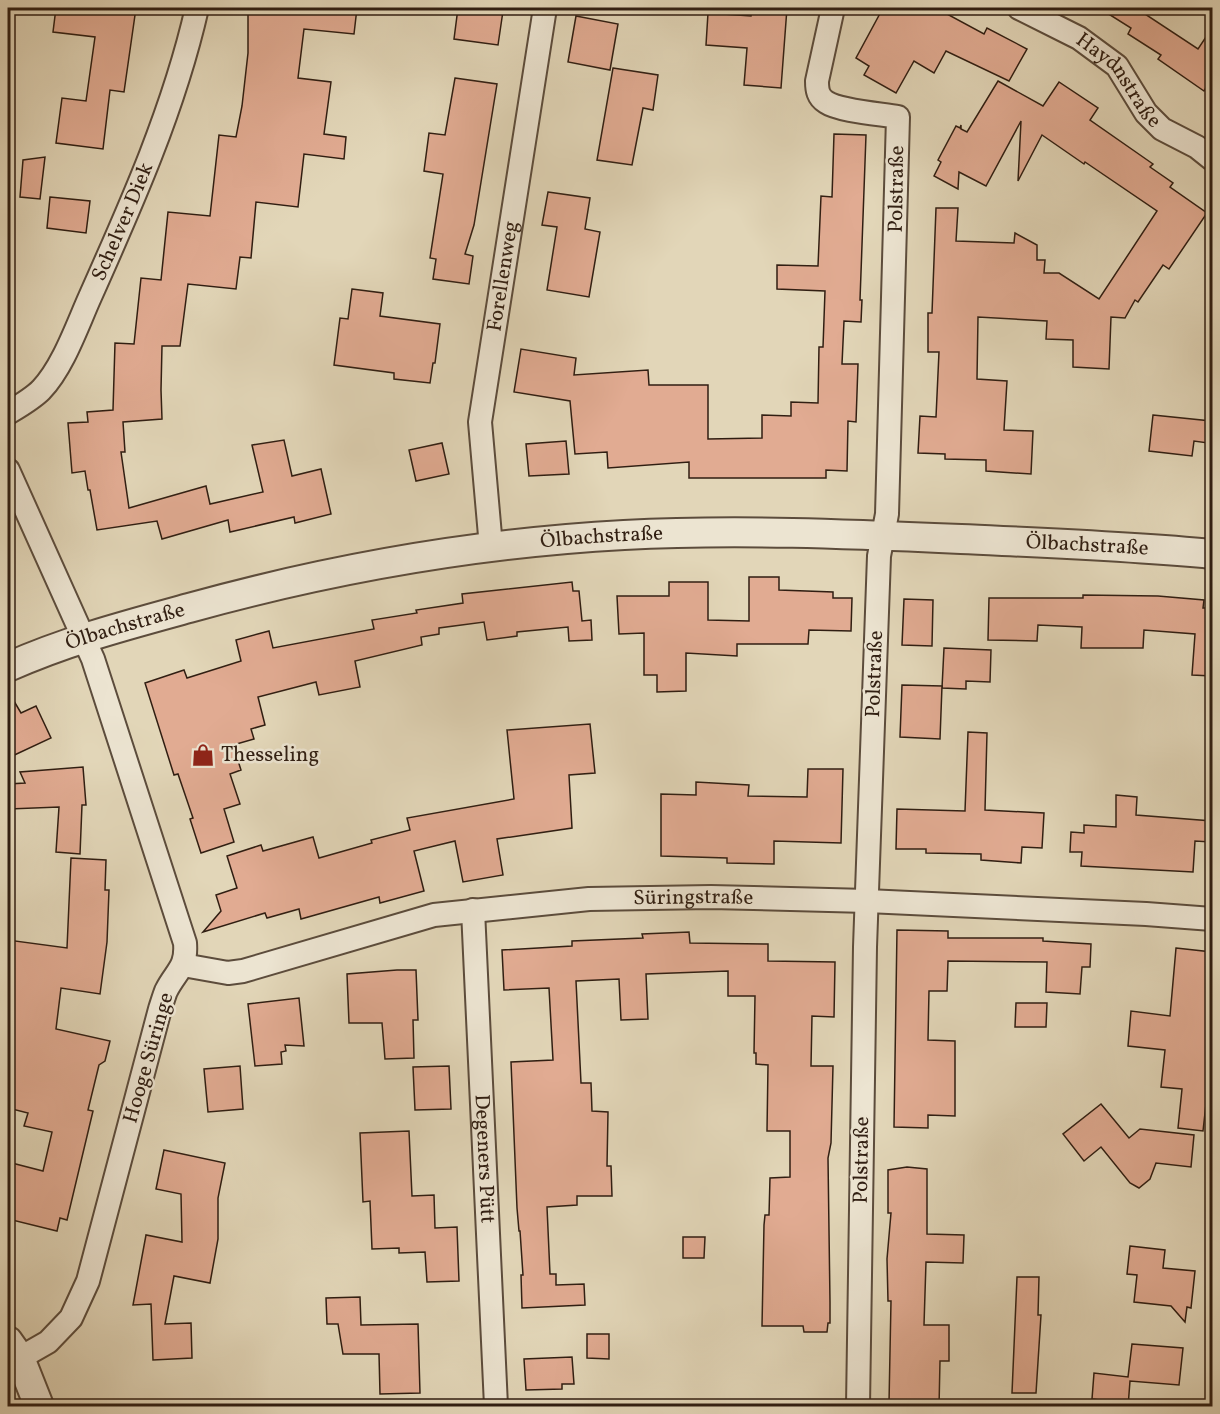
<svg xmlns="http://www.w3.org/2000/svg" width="1220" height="1414" font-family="Vollkorn,serif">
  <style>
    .building { fill: #e1ab92; stroke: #301e12; stroke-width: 1.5 }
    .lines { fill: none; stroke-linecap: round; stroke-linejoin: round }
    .minor-casing { stroke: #5c4c3c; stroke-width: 26 }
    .tertiary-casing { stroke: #5c4c3c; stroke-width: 32 }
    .minor { stroke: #ece4d1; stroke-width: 22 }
    .tertiary { stroke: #ece4d1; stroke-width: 28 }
    .labels { text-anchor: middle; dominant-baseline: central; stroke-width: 5; stroke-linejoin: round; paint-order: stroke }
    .street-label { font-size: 21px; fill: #301e12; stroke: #ece4d1 }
    .poi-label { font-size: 21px; fill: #301e12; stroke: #ece4d1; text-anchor: start }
  </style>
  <rect width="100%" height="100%" fill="#e2d6b8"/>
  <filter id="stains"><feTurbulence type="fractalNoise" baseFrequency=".00333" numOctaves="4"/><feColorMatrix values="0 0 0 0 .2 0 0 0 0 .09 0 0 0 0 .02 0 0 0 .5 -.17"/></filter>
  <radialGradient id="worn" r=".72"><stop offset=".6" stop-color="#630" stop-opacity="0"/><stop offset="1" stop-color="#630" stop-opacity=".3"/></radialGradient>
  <!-- building -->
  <g class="building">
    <path d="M56,8H136L124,92L110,90L103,149L56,143L62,98L86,101L95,37L53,32Z"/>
    <path d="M248,8H357L354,34L304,29L298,78L331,82L324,134L346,137L344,159L304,154L298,207L256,202L251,258L240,257L236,289L188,284L180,346H162L161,390L162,419L123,422L125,452H121L129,508L206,486L210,504L263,492L252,445L284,440L292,476L321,469L331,514L295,523L294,517L230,532L228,520L162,539L157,521L97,530L90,490H88L85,471L72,473L68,423L88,422L87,412L113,410L115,343L134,344L141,278L161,280L168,212L210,216L219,135L236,137L242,106L248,53Z"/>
    <path d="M458,8H483L503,11L498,45L454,39Z"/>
    <path d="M752,8H787L781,88L744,85L747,48L706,45L708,13L751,16Z"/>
    <path d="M883,8H936L984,34L987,28L1027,49L1009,81L946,51L934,73L914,61L896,93L864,75L869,66L856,58Z"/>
    <path d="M1099,8H1136L1198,49L1212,28V78L1204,91L1158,59L1161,55L1128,34L1131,28Z"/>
    <path d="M576,16L618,24L610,70L568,62Z"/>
    <path d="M613,68L658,75L653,110L643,108L632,165L597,160Z"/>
    <path d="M455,78L497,84L474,225L465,254L473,256L469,284L433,279L436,259L430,258L443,174L424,171L429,133L445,135Z"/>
    <path d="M998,81L1043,106L1059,82L1098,108L1090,120L1153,164L1150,167L1173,183L1170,187L1207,213L1169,269L1163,265L1138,302L1135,300L1125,318L1111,317L1109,369L1073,367V340L1046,339L1047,321L978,317L977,379L1007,381L1004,430L1033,431L1031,474L986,471V460L945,459V454L918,453L920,416L936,417L939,352H928V313H932L936,208H958L956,241L1014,243L1015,233L1037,245V260H1045L1044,273H1059L1099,299L1157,211L1085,162L1084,164L1042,135L1018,181L1021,121L986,186L959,172L958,189L934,176L941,162L938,160L956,126L960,128L961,125V129L967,132Z"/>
    <path d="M834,134L866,135L860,300H862L861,322L844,321L842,364H858L856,422L848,421L847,471L826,470V478H689V462L608,468L607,452L575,454L570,401L514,392L521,349L576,358L574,375L648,370L649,385H708V439L762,438V415L791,416V402L818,403L819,347H823L825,291L777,289V265L818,266L821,196L832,197Z"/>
    <path d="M45,157L40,199L20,197L23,160Z"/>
    <path d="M548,192L590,198L585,229L600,232L589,297L547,290L557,227L542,225Z"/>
    <path d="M50,197L90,201L86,233L47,228Z"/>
    <path d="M352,289L383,293L380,316L440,324L435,363H433L430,383L394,379V373L334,365L340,318L348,319Z"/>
    <path d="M1153,415L1211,421L1208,443L1194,441L1192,456L1149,451Z"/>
    <path d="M566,441L569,474L529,476L526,444Z"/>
    <path d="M442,443L449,474L416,481L409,450Z"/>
    <path d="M749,577H779V590L833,592V598H852L851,631L809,630L808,644H737V656L686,653V691L657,692V675H644V633L619,634L617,596H669V582H708V620L749,621Z"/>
    <path d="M572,582L573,591H579L582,621L591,620L592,640L569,641L568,627L517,632V636L487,640L484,622L439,628V634L421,637L422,645L355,661L360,687L319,695L316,682L258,697L265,725L251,729L254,739L233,745L241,770L230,774L240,804L224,809L234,842L201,853L190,819L193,818L178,774L174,775L145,683L184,670L187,678L241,661L236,640L269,631L273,648L374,629L372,620L417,613L416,610L463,603L462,594Z"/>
    <path d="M1083,595L1158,596L1204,600L1203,608H1212V676L1192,675L1195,634L1144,630L1143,648H1081L1082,627L1038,625L1037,641L988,640L989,598H1083Z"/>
    <path d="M904,599L933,600L932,646L902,645Z"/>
    <path d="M944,648L991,650L990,682L966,681V689L942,688Z"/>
    <path d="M902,685L942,686L940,739L900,737Z"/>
    <path d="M8,691L21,713L36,706L51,738L8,758Z"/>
    <path d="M590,724L595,773L569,775L572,828L497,839L503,875L463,882L455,841L414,851L424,891L380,903L379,897L301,919L299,909L267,918L265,913L203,932L221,911L216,895L237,888L227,856L261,845L263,851L313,837L319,858L372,843L371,840L410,830L407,818L514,799L507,730Z"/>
    <path d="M968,732L987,733L985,810L1044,813L1042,848L1022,847L1021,863L981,860V854L926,853V849H896L897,809L965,811Z"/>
    <path d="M83,767L86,805H82L80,854L56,852L59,807L9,809L8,784L25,783L20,772Z"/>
    <path d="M808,769H843L841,843L774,841V864L727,863V858L661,856V794L696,795V782L749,785L748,796L807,797Z"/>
    <path d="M1116,795L1137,797L1136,815L1212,821L1211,842L1195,841L1193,872L1081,866L1082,852H1070L1071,832L1084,833V825L1116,827Z"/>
    <path d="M71,858L106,860L105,890H109L107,942L100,994L61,988L56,1029L110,1041L105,1061L99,1065L88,1110L93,1111L67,1220L60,1218L57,1231L8,1219V1162L43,1171L52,1132L24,1126L28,1113L8,1108V940L67,948Z"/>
    <path d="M897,930L948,931V938H1043V941L1091,944L1090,967H1082L1080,994L1046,992L1047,962L948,961L947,991H929L928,1040L955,1041V1116L928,1115V1128L894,1127Z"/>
    <path d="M689,932L690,943L768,944V961L835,962L834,1017L812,1016L811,1066H833L831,1143L828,1158L830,1302V1323H828L827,1332H804L803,1326H762L764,1225L765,1215H769L770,1178L790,1177V1131H767L768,1065L756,1064V1053H754L755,996H728V971L646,974L648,1019L621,1020L619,979L576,981L581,1083H591L592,1111L608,1112L607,1166H611L612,1196H577V1205L547,1207L550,1274H556V1285L584,1284L585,1305L522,1308L521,1275H523L520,1231H519L517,1208L511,1062L553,1060L549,988L504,990L502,950L572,946V941L643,938L642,934Z"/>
    <path d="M1176,948L1212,952V1086H1208L1203,1131L1178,1128L1182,1089L1161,1087L1165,1050L1128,1046L1131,1011L1170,1016Z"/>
    <path d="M397,970H416L418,1020H413L414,1058L385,1059L382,1023H349L347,974Z"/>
    <path d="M299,998L304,1046L285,1045L286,1051L281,1052L282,1064L255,1066L248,1004Z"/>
    <path d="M1016,1003H1047L1046,1027H1015Z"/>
    <path d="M240,1066L243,1109L208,1112L204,1069Z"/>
    <path d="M449,1066L451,1109L415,1110L413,1067Z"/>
    <path d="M1101,1104L1129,1138L1140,1129L1194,1135L1191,1167L1156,1163L1150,1179L1139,1188L1130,1183L1101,1147L1084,1161L1063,1134Z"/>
    <path d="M409,1131L412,1196L434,1195L435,1228L457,1227L459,1281L427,1282L425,1252L399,1253V1248L372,1249L370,1201L363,1202L360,1133Z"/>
    <path d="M164,1150L225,1163L218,1198V1239L210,1283L174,1276L165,1324L191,1323L192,1358L153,1360L151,1304L133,1305L146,1235L182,1242L181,1194L156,1189Z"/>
    <path d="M907,1167L927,1169V1234L964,1235L963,1263L926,1262L924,1325H949V1361H940L939,1407H898V1404L889,1403L891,1301H888L887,1259L891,1213H888V1170Z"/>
    <path d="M683,1237H705L704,1258H683Z"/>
    <path d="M1130,1246L1165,1250L1163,1268L1195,1271L1191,1308L1187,1307L1185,1322L1171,1306L1134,1302L1137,1275L1127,1274Z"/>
    <path d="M1017,1277H1039L1038,1315H1041L1036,1393H1012Z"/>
    <path d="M360,1297L361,1325L418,1324L420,1393L380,1394L379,1354H343L338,1324H327L326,1298Z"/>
    <path d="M587,1334H609V1359L587,1358Z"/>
    <path d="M1132,1344L1183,1348L1179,1385L1130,1381L1128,1407H1098L1099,1400L1092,1399L1094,1373L1128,1377Z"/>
    <path d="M572,1357L574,1384H562V1389L526,1390L524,1359Z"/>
  </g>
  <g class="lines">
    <!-- minor casing -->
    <g class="minor-casing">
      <g id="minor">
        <path d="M833,8L817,81C817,90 818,97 826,102C839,111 881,114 898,117L887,514L879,556L865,947L858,1406"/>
        <path id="s1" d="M1019,8L1079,38L1117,66L1146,113L1162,129L1197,147L1212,159"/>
        <path id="s2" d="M8,413C18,407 32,399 41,390C63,367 77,326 90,297C132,203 174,109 197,8"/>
        <path d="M8,470L93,659L185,943C187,968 176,971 166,991C164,996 162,1003 160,1009L88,1281L71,1318L48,1342L20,1358"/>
        <path id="s3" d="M491,547L480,422L545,8"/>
        <path id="s4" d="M473,910L496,1406"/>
        <path id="s5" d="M183,965L228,973L243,971L434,915L589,899L711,897L867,901L1146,914L1212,919"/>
      </g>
    </g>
    <!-- tertiary casing -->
    <g class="tertiary-casing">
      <g id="tertiary">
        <path id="s6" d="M8,667C66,641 127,625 189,608C330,569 477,543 624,535C736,529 849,534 961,539C1045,543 1129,546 1212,554"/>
        <path d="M8,1341L20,1358L39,1406"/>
      </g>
    </g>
    <!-- minor -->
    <use href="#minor" class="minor"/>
    <!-- tertiary -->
    <use href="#tertiary" class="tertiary"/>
  </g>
  <!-- icons -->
  <defs>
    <g id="shop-bare" transform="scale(1.8)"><path d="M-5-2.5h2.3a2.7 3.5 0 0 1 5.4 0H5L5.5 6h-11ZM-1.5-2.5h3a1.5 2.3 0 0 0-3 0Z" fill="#8f2418" stroke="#ece4d1" stroke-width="2.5" paint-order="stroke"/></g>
  </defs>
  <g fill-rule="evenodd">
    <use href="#shop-bare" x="203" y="755"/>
  </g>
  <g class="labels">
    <!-- street labels -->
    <g class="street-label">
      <text stroke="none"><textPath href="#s1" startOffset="126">Haydnstraße</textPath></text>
      <text transform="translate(897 189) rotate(-89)">Polstraße</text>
      <text stroke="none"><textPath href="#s2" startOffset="228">Schelver Diek</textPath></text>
      <text stroke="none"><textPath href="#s3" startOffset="273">Forellenweg</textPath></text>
      <text stroke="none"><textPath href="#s6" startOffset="610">Ölbachstraße</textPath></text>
      <text stroke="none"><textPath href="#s6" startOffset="1096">Ölbachstraße</textPath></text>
      <text stroke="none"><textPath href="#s6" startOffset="124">Ölbachstraße</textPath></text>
      <text transform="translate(875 674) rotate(-88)">Polstraße</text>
      <text stroke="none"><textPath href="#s5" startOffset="520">Süringstraße</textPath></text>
      <text transform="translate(149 1058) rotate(-74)">Hooge Süringe</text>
      <text stroke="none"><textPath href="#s4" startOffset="249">Degeners Pütt</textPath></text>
      <text transform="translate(862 1160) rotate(-89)">Polstraße</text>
    </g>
    <!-- poi labels -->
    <g class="poi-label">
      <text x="221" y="755">Thesseling</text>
    </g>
  </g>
  <!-- margin -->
  <rect width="1220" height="1414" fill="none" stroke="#e2d6b8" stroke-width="30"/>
  <rect x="9" y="9" width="1202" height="1396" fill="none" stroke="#301e12" stroke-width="3"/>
  <rect x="15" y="15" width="1190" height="1384" fill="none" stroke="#301e12" stroke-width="1.5"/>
  <rect width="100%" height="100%" filter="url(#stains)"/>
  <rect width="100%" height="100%" fill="url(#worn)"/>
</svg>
